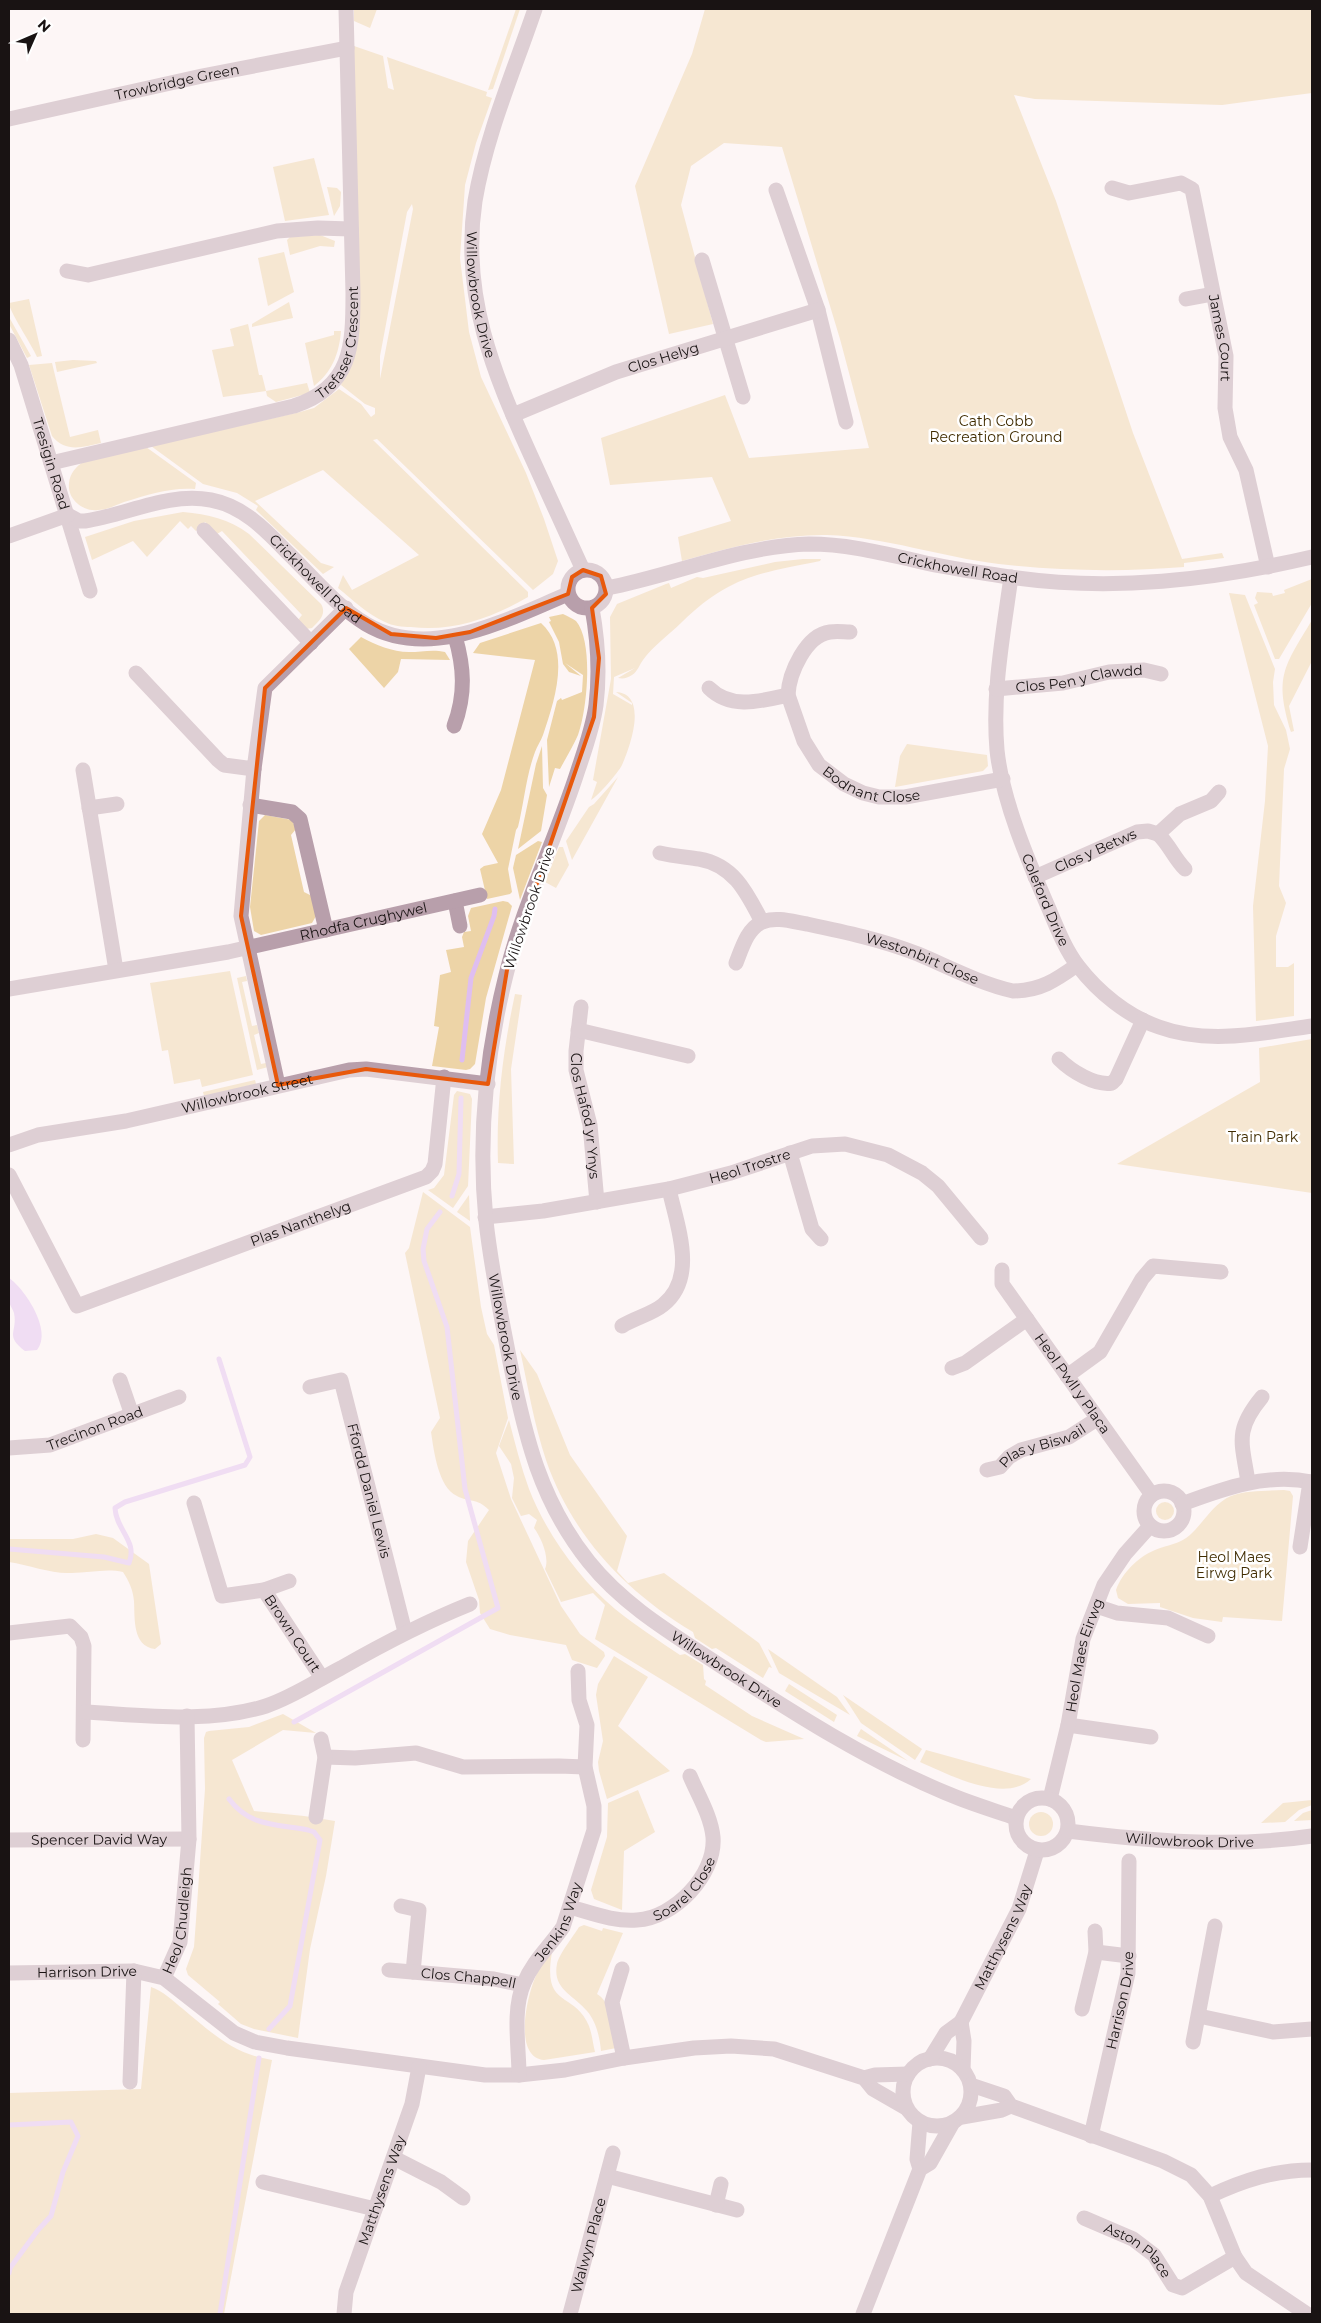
<svg xmlns="http://www.w3.org/2000/svg" width="1321" height="2323" font-family="Montserrat,sans-serif">
  <style>
    .green { fill: #edd4a7; fill-rule: evenodd }
    .water { fill: #dfbef0 }
    .lines { fill: none; stroke-linecap: round; stroke-linejoin: round }
    .stream { stroke: #dfbef0; stroke-width: 5 }
    .minor { stroke: #b89fab; stroke-width: 15 }
    .tertiary { stroke: #b89fab; stroke-width: 15 }
    .marked { fill: none; stroke: #e8590c; stroke-width: 4; stroke-linejoin: round }
    .labels { text-anchor: middle; dominant-baseline: central; stroke-width: 5; stroke-linejoin: round; paint-order: stroke }
    .street-label { font-size: 14px; fill: #191313; stroke: #fff }
    .park-label { font-size: 14px; fill: #402c00; stroke: #fff }
  </style>
  <rect width="100%" height="100%" fill="#fdf5f5"/>
  <!-- green -->
  <g class="green">
    <path d="M354,9H377L370,28L354,21Z"/>
    <path d="M516,9H520L493,89L488,90Z"/>
    <path d="M705,9H1312V93L1222,105L1035,99L1014,95L1056,201L1133,433L1182,559L1222,553L1224,558L1184,563V567C1122,572 1061,571 999,564C941,557 885,537 827,535C778,534 728,548 682,561L678,537L731,521L712,477L610,485L601,438L725,395L749,458L869,448L840,339L782,147L724,143L691,166L681,205L713,324L669,334L635,186L692,54Z"/>
    <path d="M354,46L383,56L388,88L394,90L387,57L487,92L486,96L492,98L476,143L465,185L460,258L469,332L481,377L526,473L544,519L558,561L553,574L533,590L377,439L373,440L528,592V597C492,618 453,632 411,627C403,627 392,626 385,622C367,614 353,600 338,588L343,575L352,590L419,555L323,470L255,501L321,563L334,567L323,574L256,510L258,506L237,493L203,484L151,446L300,412L314,408L339,389L361,404L371,417L375,414V408L365,404L341,385L354,353ZM412,204L413,209L380,379V356L407,212Z"/>
    <path d="M314,158L329,215L285,221L273,167Z"/>
    <path d="M327,187L337,188L341,192L340,206L334,216Z"/>
    <path d="M320,235L335,241L334,247L320,246L290,255L287,240L290,237Z"/>
    <path d="M284,252L294,292L268,306L258,258Z"/>
    <path d="M29,299L42,356L37,357C32,345 9,311 9,303Z"/>
    <path d="M289,302L293,318L252,327V324Z"/>
    <path d="M9,317L31,356L27,358L9,324Z"/>
    <path d="M248,324L259,375H262L266,391L307,383L310,393L276,402L267,396L266,391L223,397L212,350L234,346L230,329Z"/>
    <path d="M334,331H341C339,354 332,372 314,386L305,343L334,335Z"/>
    <path d="M73,360L96,361L97,363L57,372L55,362Z"/>
    <path d="M52,363L70,437L98,430L101,443C82,447 66,453 52,436L29,365Z"/>
    <path d="M146,447L196,483L195,489C171,487 147,495 124,502C116,505 107,510 98,510C83,512 67,499 69,483C70,473 76,467 84,461Z"/>
    <path d="M183,512C208,514 229,519 249,534L321,604C327,614 319,621 312,628L306,629L298,620L302,615L222,531L217,534L205,522L196,531L191,526L188,529L180,521L147,557L133,541L92,560L85,537L134,521Z"/>
    <path d="M803,559H821L820,561C759,573 728,577 682,622C670,634 653,646 643,660C639,665 638,671 632,675C627,678 624,679 618,678L635,668L614,677L613,694L632,705V703L616,692C649,694 630,747 622,765C618,773 598,796 591,800L597,782L593,780L611,679L610,617L617,604L666,584L669,583L671,588L697,577L703,578L775,562Z"/>
    <path d="M1312,579V603L1279,659H1275L1254,605L1258,603L1255,598L1257,592L1272,593L1273,596L1285,593L1284,590Z"/>
    <path d="M1229,593L1245,595L1275,669L1273,682L1274,705L1286,730L1290,749L1284,769L1279,886L1286,903L1276,936V967H1288L1294,963V1016L1256,1021L1253,906L1265,801L1268,746Z"/>
    <path d="M563,614C567,616 572,618 576,621C594,642 587,711 578,735C573,746 566,758 560,769L555,768L549,787L547,740L557,701L561,698L562,700L582,692L583,675L565,663L581,676L569,672L563,664L559,642L549,622L551,621L549,617Z"/>
    <path d="M1312,620V661L1289,706L1294,731L1291,732C1274,676 1284,667 1312,620Z"/>
    <path d="M541,623C572,651 554,702 543,735C541,741 537,746 535,752C526,776 524,803 518,827L516,830L508,869L512,892L510,894L487,899L480,869L484,866L498,863L482,834L501,790L535,660L473,653L480,643Z"/>
    <path d="M361,637C376,645 392,652 409,652C421,652 433,649 445,652L450,660L401,659L398,672L384,688L349,649Z"/>
    <path d="M907,744L987,755L988,766L983,771L895,787L900,756Z"/>
    <path d="M542,746L543,788L547,795L541,831L518,849L536,764Z"/>
    <path d="M618,777L572,860L566,841L589,807L594,804Z"/>
    <path d="M265,815L292,820L296,829L291,835L304,892L312,896L316,916L312,923L261,935L254,931L250,907L259,821Z"/>
    <path d="M538,841L542,842L520,900L513,868L516,855Z"/>
    <path d="M559,847H563L569,865L556,888L545,882Z"/>
    <path d="M503,901L508,902L512,906L486,998L475,1064L470,1069L466,1070L432,1066L439,1027L434,1026L440,975L451,972L446,950L464,947L462,937L464,932L471,931L468,916L471,908Z"/>
    <path d="M230,971L253,1075L202,1087L200,1079L174,1084L168,1050L162,1051L150,983Z"/>
    <path d="M246,976L247,981L242,982L252,1026L257,1025L259,1033L254,1035L261,1064L266,1063L268,1067L257,1070L237,978Z"/>
    <path d="M515,994L522,995L511,1069L514,1164L498,1163C496,1106 503,1050 515,994Z"/>
    <path d="M1312,1039V1193L1117,1164L1260,1082L1259,1048Z"/>
    <path d="M255,1080L256,1084L204,1096L203,1092Z"/>
    <path d="M457,1091L470,1094L472,1099L468,1186L453,1208L428,1190L434,1188L444,1175L454,1095Z"/>
    <path d="M423,1192L470,1227L481,1307L487,1334L494,1345L508,1418L496,1453L511,1499L561,1606L580,1634L604,1652L605,1656L597,1668L572,1660L566,1645L510,1635L490,1629L480,1613L479,1600L466,1562L468,1541L489,1510C476,1497 470,1503 457,1496C438,1487 434,1451 431,1432L440,1418L405,1253L409,1248Z"/>
    <path d="M469,1195L470,1221L457,1212Z"/>
    <path d="M520,1350L537,1374L570,1455L627,1536L617,1571L628,1583L664,1573L759,1643L772,1668L769,1667L763,1678L716,1648L712,1649L695,1638L693,1632C626,1592 572,1536 546,1460C534,1424 528,1387 520,1350Z"/>
    <path d="M509,1420C515,1443 521,1467 529,1489C546,1533 579,1579 615,1609C636,1626 658,1640 680,1655L685,1654L703,1665L704,1679L706,1681L705,1685L752,1716L804,1739L766,1742L761,1740L595,1639L605,1605L593,1593L561,1602L545,1569C550,1558 541,1537 534,1528L537,1520L529,1514L521,1516L512,1498L514,1478L511,1464L499,1446Z"/>
    <path d="M1284,1490L1290,1491L1293,1496L1282,1621L1223,1617L1222,1622L1193,1618L1160,1607V1603L1128,1604L1118,1598L1116,1590C1122,1573 1138,1557 1155,1550C1167,1545 1180,1544 1190,1535C1204,1522 1213,1504 1231,1496C1247,1490 1267,1491 1284,1490Z"/>
    <circle cx="1165" cy="1511" r="9"/>
    <path d="M96,1534L113,1538L149,1564L161,1644L155,1649C132,1646 135,1618 134,1601C133,1590 129,1581 123,1572C104,1568 86,1574 67,1573C50,1573 28,1565 9,1562V1539H73Z"/>
    <path d="M768,1649L837,1697L850,1715L779,1673Z"/>
    <path d="M614,1656L648,1677L618,1726L670,1771L607,1799L599,1771L598,1762L603,1741L596,1695L598,1684Z"/>
    <path d="M789,1684L837,1715L834,1722L785,1691Z"/>
    <path d="M843,1695L922,1749L915,1760L861,1723Z"/>
    <path d="M283,1714L316,1733L283,1730L232,1760L254,1811L304,1816L335,1821L326,1876L310,1949L298,2038L254,2029L241,2024L218,2004L220,2002L188,1975L186,1969L194,1947L196,1920L205,1789L204,1738L206,1732L209,1731L249,1727Z"/>
    <path d="M861,1729L908,1761L857,1736Z"/>
    <path d="M926,1750L1031,1779C1004,1804 948,1774 920,1762Z"/>
    <path d="M638,1790L655,1832L624,1851L622,1910L594,1899L591,1890L607,1837L608,1803Z"/>
    <path d="M1312,1800V1805L1299,1810L1285,1822L1261,1823L1283,1803Z"/>
    <path d="M1312,1810V1820L1294,1821L1303,1813Z"/>
    <circle cx="1041" cy="1824" r="12"/>
    <path d="M584,1925L602,1931L603,1928L623,1933L597,1994C613,2003 612,2031 616,2048L601,2051C600,2038 596,2021 587,2011C574,1995 552,1989 557,1964C559,1954 573,1937 579,1927Z"/>
    <path d="M552,1952C542,2010 574,1990 589,2026C592,2034 593,2044 595,2052L544,2060C513,2057 527,1997 535,1978C538,1969 546,1960 552,1952Z"/>
    <path d="M151,1987C163,1991 173,2001 183,2009C212,2033 233,2054 272,2060L224,2314H9V2093L141,2089Z"/>
  </g>
  <!-- water -->
  <path class="water" d="M9,1278C25,1289 53,1331 37,1350L25,1351C4,1335 18,1332 14,1313C13,1309 10,1306 9,1302C7,1295 9,1285 9,1278Z"/>
  <g class="lines">
    <!-- stream -->
    <g class="stream">
      <path d="M462,1060L471,978L494,916L495,909"/>
      <path d="M452,1196L459,1174L461,1098"/>
      <path d="M9,1549L104,1557L129,1563C138,1541 116,1530 115,1508L125,1502L245,1465L250,1457L219,1359"/>
      <path d="M294,1722L498,1608L465,1489L447,1327L424,1261L423,1249L427,1229L440,1212"/>
      <path d="M229,1799C250,1827 276,1824 308,1830L314,1832L320,1840L290,2006L269,2029"/>
      <path d="M9,2125L71,2122L78,2136L63,2172L51,2216L38,2230L10,2268L9,2273"/>
      <path d="M220,2314L259,2058"/>
    </g>
    <!-- minor -->
    <g class="minor">
      <path id="s1" d="M9,119L202,76L347,48"/>
      <path id="s2" d="M1112,188L1129,193L1181,183L1192,189L1226,356L1225,408L1230,437L1246,470L1268,567"/>
      <path d="M776,190L818,310L846,422"/>
      <path d="M702,260L743,397"/>
      <path d="M67,271L88,275L277,231L318,228L351,229"/>
      <path d="M1186,299L1213,294"/>
      <path id="s3" d="M9,340L21,365L90,591"/>
      <path id="s4" d="M513,415L616,372L818,310"/>
      <path id="s5" d="M51,463L294,406C352,387 353,346 353,293L346,9"/>
      <path id="s6" d="M68,515L79,521H85C127,515 167,492 211,500C242,506 264,528 285,550C311,575 335,605 366,624C430,662 507,619 568,594"/>
      <path d="M204,530L311,643"/>
      <path d="M9,536L68,515"/>
      <path id="s7" d="M1011,577C1003,635 992,692 997,750C1002,800 1029,863 1049,909C1057,928 1065,949 1078,966C1098,992 1127,1016 1159,1027C1208,1045 1262,1033 1312,1026"/>
      <path id="s8" d="M850,632C844,632 837,631 830,632C806,635 789,673 788,695L804,741L819,765L844,784L863,793L879,797H905L1003,779"/>
      <path d="M136,673L218,760L224,765L254,769L265,688L346,608"/>
      <path d="M709,688C731,710 761,701 788,695"/>
      <path id="s9" d="M996,689L1063,683L1109,672L1144,670L1161,674"/>
      <path d="M454,726C466,694 464,667 455,636"/>
      <path d="M254,769L241,916L278,1085"/>
      <path d="M83,770L116,970"/>
      <path d="M250,805L292,812L300,819L326,930"/>
      <path d="M89,808L117,804"/>
      <path d="M1158,834C1169,844 1174,858 1185,869"/>
      <path d="M660,853C673,856 686,857 699,859C734,865 747,893 762,922"/>
      <path id="s10" d="M1035,877L1137,832L1148,831L1158,834L1180,814L1211,801L1219,792"/>
      <path d="M455,901L460,926"/>
      <path id="s11" d="M736,963C742,948 747,929 762,922C776,916 794,922 807,924C845,932 882,940 918,954C949,967 981,984 1013,991C1040,991 1056,980 1077,965"/>
      <path id="s12" d="M9,989L228,952L480,895"/>
      <path id="s13" d="M581,1007L576,1051V1070L590,1125L597,1202"/>
      <path d="M578,1030L688,1056"/>
      <path d="M1059,1059C1071,1071 1095,1086 1112,1083L1116,1079L1143,1020"/>
      <path id="s14" d="M9,1145L38,1135L126,1121L349,1070L366,1069L488,1084"/>
      <path d="M790,1153L812,1229L821,1239"/>
      <path id="s15" d="M9,1175L77,1306L426,1177L432,1171L435,1164L444,1077"/>
      <path id="s16" d="M485,1217L543,1211L669,1189L731,1173L812,1146L845,1144L888,1155L922,1173L938,1186L981,1238"/>
      <path id="s17" d="M1002,1270V1284L1152,1495"/>
      <path d="M622,1326C635,1318 652,1314 663,1305C698,1277 677,1226 669,1189"/>
      <path d="M952,1368L965,1363L1027,1319"/>
      <path d="M1067,1376L1100,1352L1142,1279L1153,1266L1221,1272"/>
      <path d="M120,1380L132,1415"/>
      <path id="s18" d="M310,1387L341,1380L405,1632"/>
      <path id="s19" d="M9,1448L50,1445L179,1397"/>
      <path id="s20" d="M987,1470L1000,1467L1009,1457L1021,1450L1069,1437L1097,1419"/>
      <path d="M1248,1482C1242,1442 1234,1431 1262,1397"/>
      <circle cx="1164" cy="1511" r="20"/>
      <path d="M194,1503L222,1596L264,1590L289,1581"/>
      <path d="M1182,1504C1225,1488 1266,1473 1312,1482"/>
      <path d="M1300,1547L1310,1482"/>
      <path id="s21" d="M264,1590L322,1678"/>
      <path d="M1096,1606L1117,1613L1168,1618L1208,1636"/>
      <path d="M9,1633L70,1626L81,1637L84,1646L83,1740"/>
      <path d="M85,1712C143,1715 209,1724 266,1706C293,1697 316,1681 341,1668C383,1644 425,1622 470,1604"/>
      <path d="M1068,1725L1151,1737"/>
      <path d="M325,1757L355,1758L416,1753L463,1767L559,1766L585,1767"/>
      <path id="s22" d="M1050,1799L1068,1725L1083,1639L1104,1585L1125,1554L1150,1526"/>
      <path d="M316,1817L325,1757L321,1739"/>
      <path id="s23" d="M9,1840L189,1839"/>
      <path d="M401,1906L419,1910L413,1972"/>
      <path id="s24" d="M570,1907C592,1913 614,1922 637,1920C674,1918 716,1875 713,1837C711,1816 698,1795 690,1776"/>
      <path d="M1096,1952L1129,1956"/>
      <path d="M622,1969L612,2002L624,2058"/>
      <path id="s25" d="M389,1970L494,1979L523,1985"/>
      <path id="s26" d="M9,1973L134,1971L164,1978L234,2033L255,2042L287,2048L485,2075H519L565,2070L624,2058L694,2048L731,2046L774,2049L864,2078L873,2089L906,2108"/>
      <path id="s27" d="M164,1978L180,1942L189,1839L187,1716"/>
      <path d="M1082,2009L1096,1952L1095,1931"/>
      <path d="M1199,2016L1273,2032L1312,2029"/>
      <path d="M961,2022L964,2041L963,2070"/>
      <path d="M1193,2042L1215,1926"/>
      <circle cx="937" cy="2092" r="34"/>
      <path id="s28" d="M930,2059L946,2033L961,2022L1019,1909L1037,1851"/>
      <path id="s29" d="M519,2075C519,2047 512,2010 524,1983C533,1961 550,1946 563,1927L594,1830V1806L585,1767L587,1725L579,1700L578,1671"/>
      <path d="M864,2078L875,2075L908,2074"/>
      <path d="M130,2082L134,1971"/>
      <path d="M971,2085L1004,2096L1011,2106L1163,2161L1191,2175L1210,2196L1235,2257L1246,2273L1307,2314"/>
      <path d="M962,2117L1002,2110L1011,2106"/>
      <path d="M920,2122L917,2159L920,2169"/>
      <path id="s30" d="M1091,2136L1128,1973L1129,1861"/>
      <path d="M394,2158L441,2182L463,2198"/>
      <path d="M607,2176L737,2210"/>
      <path d="M263,2182L375,2209"/>
      <path d="M1210,2196C1244,2180 1275,2170 1312,2170"/>
      <path d="M716,2205L721,2184"/>
      <path id="s31" d="M1084,2218L1133,2239L1154,2255L1173,2285L1182,2288L1235,2257"/>
      <path id="s32" d="M344,2314L346,2292L412,2104L419,2067"/>
      <path id="s33" d="M570,2314L613,2153"/>
      <path d="M863,2314L920,2169L930,2163L952,2124"/>
    </g>
    <!-- tertiary -->
    <g class="tertiary">
      <path id="s34" d="M535,9C514,71 486,135 475,201C461,295 493,372 531,456C548,494 566,532 583,570"/>
      <circle cx="587" cy="589" r="19"/>
      <path id="s35" d="M607,588C674,575 740,546 809,544C845,544 878,552 913,560C944,568 978,572 1010,577C1112,592 1213,580 1312,557"/>
      <path id="s36" d="M592,608C598,641 600,672 596,705C593,727 585,749 578,770C556,839 523,905 506,975C486,1055 478,1140 486,1221C491,1268 501,1315 510,1362C525,1436 540,1501 589,1562C625,1607 676,1636 724,1668C795,1714 867,1760 946,1793C969,1803 993,1810 1016,1818"/>
      <circle cx="1042" cy="1824" r="26"/>
      <path id="s37" d="M1068,1831C1148,1841 1232,1848 1312,1836"/>
    </g>
  </g>
  <!-- marked area -->
  <path d="M0 0H1321V2323H0ZM583,570L601,576L606,594L592,608L599,658L594,717L507,970L488,1084L366,1069L278,1085L241,916L265,688L346,608L391,634L436,638L470,632L568,594L572,577Z" fill="#fdf5f5" fill-opacity=".55" fill-rule="evenodd"/>
  <path class="marked" d="M583,570L601,576L606,594L592,608L599,658L594,717L507,970L488,1084L366,1069L278,1085L241,916L265,688L346,608L391,634L436,638L470,632L568,594L572,577Z"/>
  <g class="labels">
    <!-- street labels -->
    <g class="street-label">
      <text stroke="none"><textPath href="#s1" startOffset="172">Trowbridge Green</textPath></text>
      <text stroke="none"><textPath href="#s34" startOffset="296">Willowbrook Drive</textPath></text>
      <text stroke="none"><textPath href="#s2" startOffset="235">James Court</textPath></text>
      <text stroke="none"><textPath href="#s5" startOffset="336">Trefaser Crescent</textPath></text>
      <text stroke="none"><textPath href="#s4" startOffset="161">Clos Helyg</textPath></text>
      <text stroke="none"><textPath href="#s3" startOffset="131">Tresigin Road</textPath></text>
      <text stroke="none"><textPath href="#s35" startOffset="358">Crickhowell Road</textPath></text>
      <text stroke="none"><textPath href="#s6" startOffset="280">Crickhowell Road</textPath></text>
      <text stroke="none"><textPath href="#s9" startOffset="84">Clos Pen y Clawdd</textPath></text>
      <text stroke="none"><textPath href="#s8" startOffset="236">Bodnant Close</textPath></text>
      <text stroke="none"><textPath href="#s10" startOffset="66">Clos y Betws</textPath></text>
      <text stroke="none"><textPath href="#s7" startOffset="332">Coleford Drive</textPath></text>
      <text transform="translate(529 908) rotate(-71)">Willowbrook Drive</text>
      <text stroke="none"><textPath href="#s12" startOffset="361">Rhodfa Crughywel</textPath></text>
      <text stroke="none"><textPath href="#s11" startOffset="216">Westonbirt Close</textPath></text>
      <text stroke="none"><textPath href="#s14" startOffset="244">Willowbrook Street</textPath></text>
      <text stroke="none"><textPath href="#s13" startOffset="110">Clos Hafod yr Ynys</textPath></text>
      <text stroke="none"><textPath href="#s16" startOffset="270">Heol Trostre</textPath></text>
      <text stroke="none"><textPath href="#s15" startOffset="386">Plas Nanthelyg</textPath></text>
      <text stroke="none"><textPath href="#s36" startOffset="748">Willowbrook Drive</textPath></text>
      <text stroke="none"><textPath href="#s17" startOffset="136">Heol Pwll y Placa</textPath></text>
      <text stroke="none"><textPath href="#s19" startOffset="89">Trecinon Road</textPath></text>
      <text stroke="none"><textPath href="#s20" startOffset="62">Plas y Biswail</textPath></text>
      <text stroke="none"><textPath href="#s18" startOffset="146">Ffordd Daniel Lewis</textPath></text>
      <text stroke="none"><textPath href="#s21" startOffset="52">Brown Court</textPath></text>
      <text stroke="none"><textPath href="#s22" startOffset="148">Heol Maes Eirwg</textPath></text>
      <text stroke="none"><textPath href="#s36" startOffset="1166">Willowbrook Drive</textPath></text>
      <text stroke="none"><textPath href="#s37" startOffset="122">Willowbrook Drive</textPath></text>
      <text stroke="none"><textPath href="#s23" startOffset="90">Spencer David Way</textPath></text>
      <text stroke="none"><textPath href="#s24" startOffset="128">Soarel Close</textPath></text>
      <text stroke="none"><textPath href="#s27" startOffset="60">Heol Chudleigh</textPath></text>
      <text stroke="none"><textPath href="#s29" startOffset="164">Jenkins Way</textPath></text>
      <text stroke="none"><textPath href="#s28" startOffset="144">Matthysens Way</textPath></text>
      <text stroke="none"><textPath href="#s26" startOffset="78">Harrison Drive</textPath></text>
      <text stroke="none"><textPath href="#s25" startOffset="80">Clos Chappell</textPath></text>
      <text stroke="none"><textPath href="#s30" startOffset="139">Harrison Drive</textPath></text>
      <text stroke="none"><textPath href="#s32" startOffset="130">Matthysens Way</textPath></text>
      <text stroke="none"><textPath href="#s33" startOffset="71">Walwyn Place</textPath></text>
      <text stroke="none"><textPath href="#s31" startOffset="64">Aston Place</textPath></text>
    </g>
    <!-- park labels -->
    <g class="park-label">
      <text x="996" y="421">Cath Cobb<tspan x="996" dy="16">Recreation Ground</tspan></text>
      <text x="1263" y="1137">Train Park</text>
      <text x="1234" y="1557">Heol Maes<tspan x="1234" dy="16">Eirwg Park</tspan></text>
    </g>
  </g>
  <!-- border -->
  <rect width="1321" height="2323" fill="none" stroke="#191313" stroke-width="20"/>
  <!-- north arrow -->
  <g transform="translate(35 35) rotate(45)" stroke="#ffffff" stroke-width="4" paint-order="stroke">
  <path d="M0-4L9 19L0 12L-9 19Z" fill="#191313"/>
  <text y="-8" font-size="14" font-weight="bold" text-anchor="middle" fill="#191313">N</text>
  </g>
</svg>
